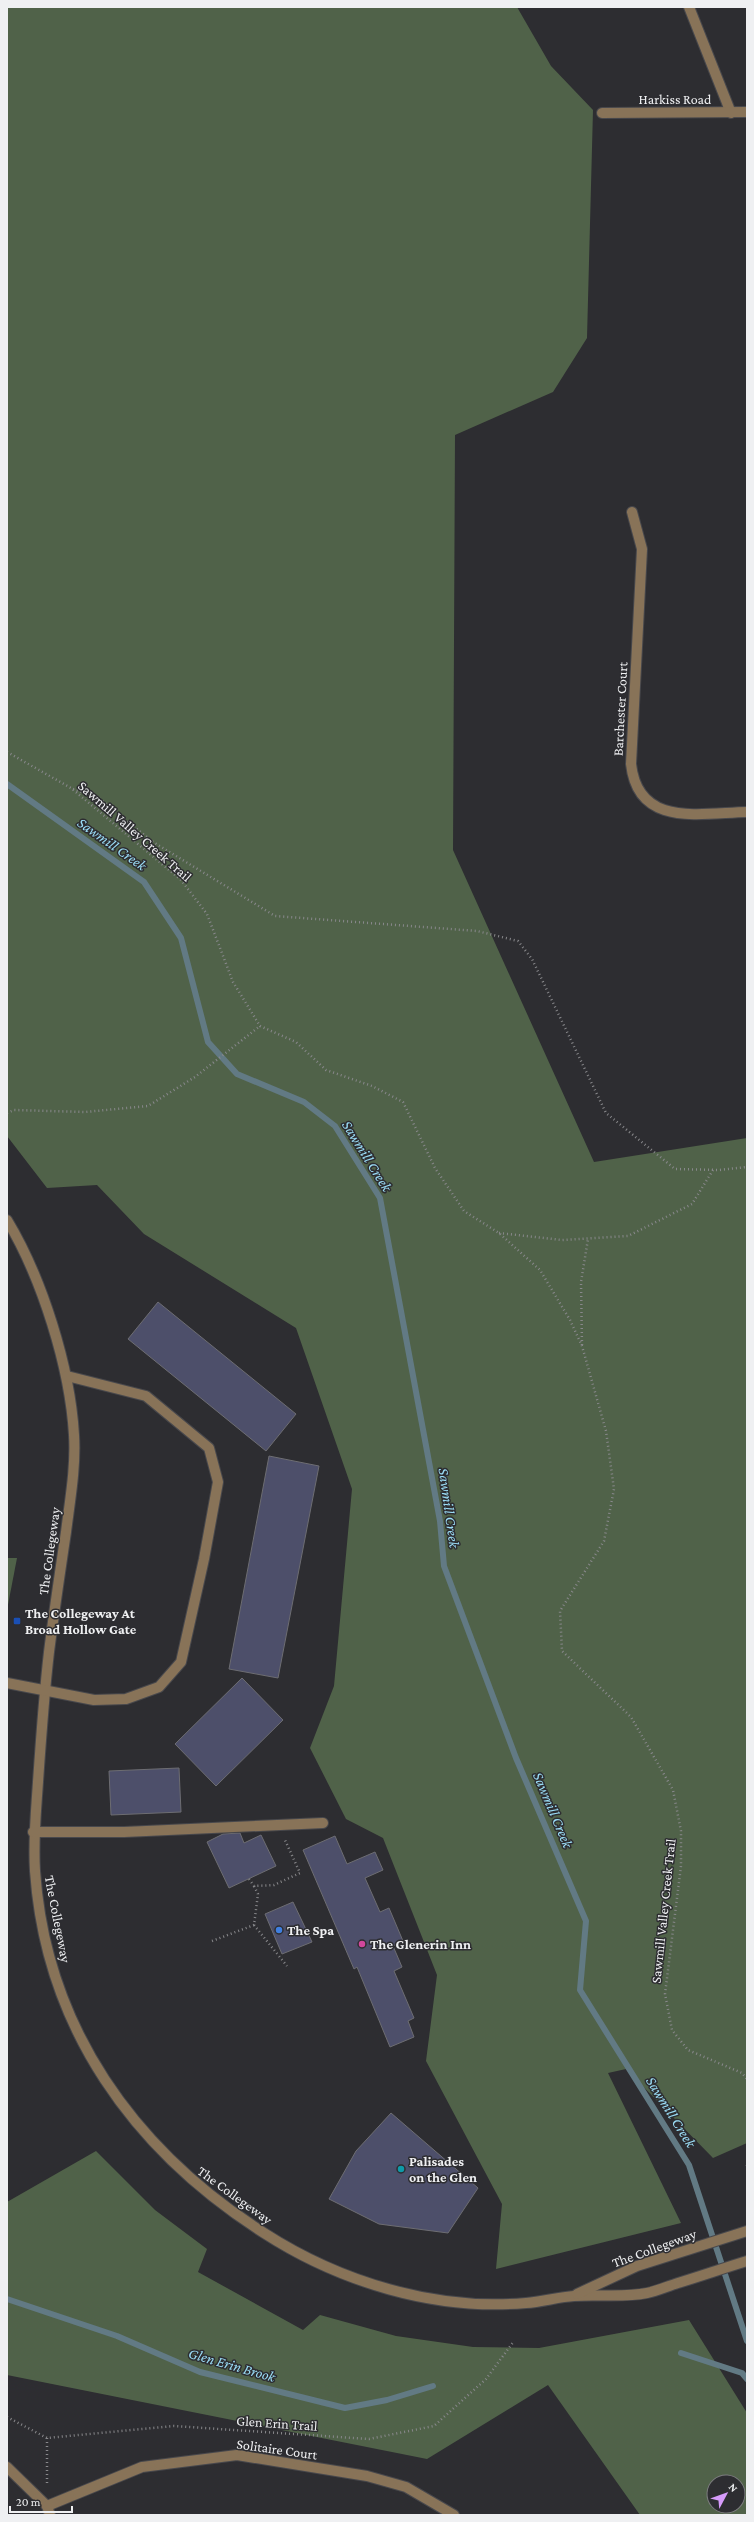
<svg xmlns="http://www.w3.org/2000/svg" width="754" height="2522" font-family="'Crimson Pro',serif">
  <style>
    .forest { fill: #506249; fill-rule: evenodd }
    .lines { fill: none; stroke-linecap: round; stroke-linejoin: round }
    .stream { stroke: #627a84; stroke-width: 6 }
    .building { fill: #4d4f6a; stroke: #6d6d72 }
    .minor-casing { stroke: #48484c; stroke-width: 12 }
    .path { stroke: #88888b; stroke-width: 2.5; stroke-dasharray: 1 3; stroke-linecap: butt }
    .minor { stroke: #887358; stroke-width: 10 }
    .transit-dot { fill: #1a4fb4; stroke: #2d2d31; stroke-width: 1.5 }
    .shop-dot { fill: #3f7fe0; stroke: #2d2d31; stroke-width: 1.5 }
    .hotel-dot { fill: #d1479c; stroke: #2d2d31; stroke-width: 1.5 }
    .culture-dot { fill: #0f9aa8; stroke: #2d2d31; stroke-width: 1.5 }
    .labels { text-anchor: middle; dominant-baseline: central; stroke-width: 3; stroke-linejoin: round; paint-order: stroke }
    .street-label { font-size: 14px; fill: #eff0f2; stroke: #2d2d31 }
    .poi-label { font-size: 14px; font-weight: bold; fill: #eff0f2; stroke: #2d2d31; text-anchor: start }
    .water-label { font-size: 15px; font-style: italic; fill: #9adcf5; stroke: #2d2d31 }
  </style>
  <rect width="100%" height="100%" fill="#2d2d31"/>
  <!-- forest -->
  <g class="forest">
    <path d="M7,7H517L551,66L593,110L587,338L553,392L455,435L453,850L594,1162L747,1138V2143L713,2158L626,2069L608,2073L681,2223L496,2269L502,2204L426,2061L437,1975L383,1838L346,1819L310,1748L334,1686L352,1489L296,1328L144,1234L97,1185L47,1188L7,1136Z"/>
    <path d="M7,1558H17L7,1610Z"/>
    <path d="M96,2151L155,2210L207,2249L198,2272L303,2330L320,2315L396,2336L473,2347L539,2348L689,2320L747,2413V2515H640L548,2385L427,2459L7,2375V2202ZM714,2482H738V2506H714Z"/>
  </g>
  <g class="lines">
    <!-- stream -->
    <g class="stream">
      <path d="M7,784L144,882L181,938L208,1042L237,1074L304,1102L335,1126L380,1198L440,1521L444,1566L516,1758L586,1921L580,1990L689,2165L747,2341"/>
      <path d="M7,2299L117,2336L200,2372L345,2408L387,2400L433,2386"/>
      <path d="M681,2353L742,2373L747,2379"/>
    </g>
  </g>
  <!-- building -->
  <g class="building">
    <path d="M158,1302L296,1414L266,1451L128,1339Z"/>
    <path d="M269,1456L319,1466L278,1678L229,1669Z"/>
    <path d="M242,1678L283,1720L216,1786L175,1744Z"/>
    <path d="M179,1768L181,1812L111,1815L109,1771Z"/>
    <path d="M240,1833L244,1843L261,1835L276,1866L229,1888L207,1842L223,1834Z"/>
    <path d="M335,1836L347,1864L375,1852L383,1870L365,1878L380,1912L389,1908L403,1941L393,1946L402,1967L394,1971L414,2018L408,2021L414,2037L390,2047L357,1967L354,1969L303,1850Z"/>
    <path d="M293,1902L312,1942L282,1954L265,1914Z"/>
    <path d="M391,2113L478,2188L448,2233L379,2224L329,2199L356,2151Z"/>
  </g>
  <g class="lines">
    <!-- minor casing -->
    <g class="minor-casing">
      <g id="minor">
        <path d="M689,7L731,113"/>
        <path d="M602,113L747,112"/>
        <path d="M632,512L642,549L631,764C638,828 700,813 747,812"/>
        <path d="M7,1220C42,1278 70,1367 74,1435C76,1467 70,1500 66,1532C60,1572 54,1612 49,1652C44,1695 41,1738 38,1782C36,1812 33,1840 35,1871C46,2028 134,2150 264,2233C340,2282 435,2311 526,2303C542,2302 558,2297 574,2296C598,2294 623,2298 647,2293C657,2291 668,2286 678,2283C701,2276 724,2268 747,2261"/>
        <path d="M7,1683L94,1700L126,1699L159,1687L181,1662L204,1559L218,1482L209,1448L146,1396L67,1376"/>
        <path d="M33,1832H124L323,1823"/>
        <path d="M577,2294L637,2266L747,2231"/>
        <path d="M7,2467L47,2506L50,2515"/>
        <path d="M47,2506L142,2467L237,2455L367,2476L406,2487L454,2515"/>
      </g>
    </g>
    <!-- path -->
    <g class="path">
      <path d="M7,752L71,788L181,880L207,914L233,982L260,1026L296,1042L326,1070L372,1086L403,1102L435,1168L464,1211L499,1233L540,1270L570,1320L582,1346L606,1431L614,1489L604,1541L560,1611L562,1651L631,1717L673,1790L681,1831V1866L665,1994L672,2030L688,2050L742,2073L747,2079"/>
      <path d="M73,789L100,799L153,842L275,916L477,931L518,941L532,959L606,1113L675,1169L719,1170L747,1167"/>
      <path d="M7,1113L14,1110L85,1112L148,1106L195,1077L260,1026"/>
      <path d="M499,1233L562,1240L628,1236L692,1204L713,1170"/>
      <path d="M582,1345L581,1282L588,1239"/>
      <path d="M249,1879L254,1886L274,1885L300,1873L285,1840"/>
      <path d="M254,1925L287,1966"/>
      <path d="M212,1941L254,1925L258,1894L254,1886"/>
      <path d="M747,2165V2169"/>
      <path d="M7,2417L47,2438L174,2426L369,2439L434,2426L486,2379L514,2341"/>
      <path d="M47,2483V2438"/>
    </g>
    <!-- minor -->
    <use href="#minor" class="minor"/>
  </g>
  <!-- markers -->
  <rect class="transit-dot" x="13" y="1617" width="8" height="8" rx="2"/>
  <circle class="shop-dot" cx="279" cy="1930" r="4"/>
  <circle class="hotel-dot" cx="362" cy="1944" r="4"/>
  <circle class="culture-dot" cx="401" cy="2169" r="4"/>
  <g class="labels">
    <!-- street labels -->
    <g class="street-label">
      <text x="675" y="99">Harkiss Road</text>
      <text transform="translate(620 709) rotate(-87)">Barchester Court</text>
      <text transform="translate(135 831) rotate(41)">Sawmill Valley Creek Trail</text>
      <text transform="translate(49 1551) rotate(-82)">The Collegeway</text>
      <text transform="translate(663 1911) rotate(-84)">Sawmill Valley Creek Trail</text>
      <text transform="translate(58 1919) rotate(79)">The Collegeway</text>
      <text transform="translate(235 2195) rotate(36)">The Collegeway</text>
      <text transform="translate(654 2248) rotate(-20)">The Collegeway</text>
      <text transform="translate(277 2423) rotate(4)">Glen Erin Trail</text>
      <text transform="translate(277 2449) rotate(8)">Solitaire Court</text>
    </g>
    <!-- poi labels -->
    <g class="poi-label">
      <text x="25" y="1613">The Collegeway At<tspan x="25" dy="16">Broad Hollow Gate</tspan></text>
      <text x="287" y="1930">The Spa</text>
      <text x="370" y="1944">The Glenerin Inn</text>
      <text x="409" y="2161">Palisades<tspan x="409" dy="16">on the Glen</tspan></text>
    </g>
    <!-- water labels -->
    <g class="water-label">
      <text transform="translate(112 844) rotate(35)">Sawmill Creek</text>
      <text transform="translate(367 1156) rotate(58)">Sawmill Creek</text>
      <text transform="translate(449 1508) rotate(82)">Sawmill Creek</text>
      <text transform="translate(553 1810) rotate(67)">Sawmill Creek</text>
      <text transform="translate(671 2112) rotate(58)">Sawmill Creek</text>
      <text transform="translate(232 2365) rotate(16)">Glen Erin Brook</text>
    </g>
  </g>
  <!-- border -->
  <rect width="754" height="2522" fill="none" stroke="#eff0f2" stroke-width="16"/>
  <!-- north arrow -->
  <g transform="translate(726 2494) rotate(49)"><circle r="19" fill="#2d2d31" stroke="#7b7b7e"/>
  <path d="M0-3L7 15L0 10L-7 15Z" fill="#d69bfa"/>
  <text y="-6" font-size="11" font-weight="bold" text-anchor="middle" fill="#eff0f2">N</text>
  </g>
  <!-- scale -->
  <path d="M10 2506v6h62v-6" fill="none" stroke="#eff0f2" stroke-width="2"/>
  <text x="16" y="2506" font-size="12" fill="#eff0f2" stroke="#2d2d31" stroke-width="3" paint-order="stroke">20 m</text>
</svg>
